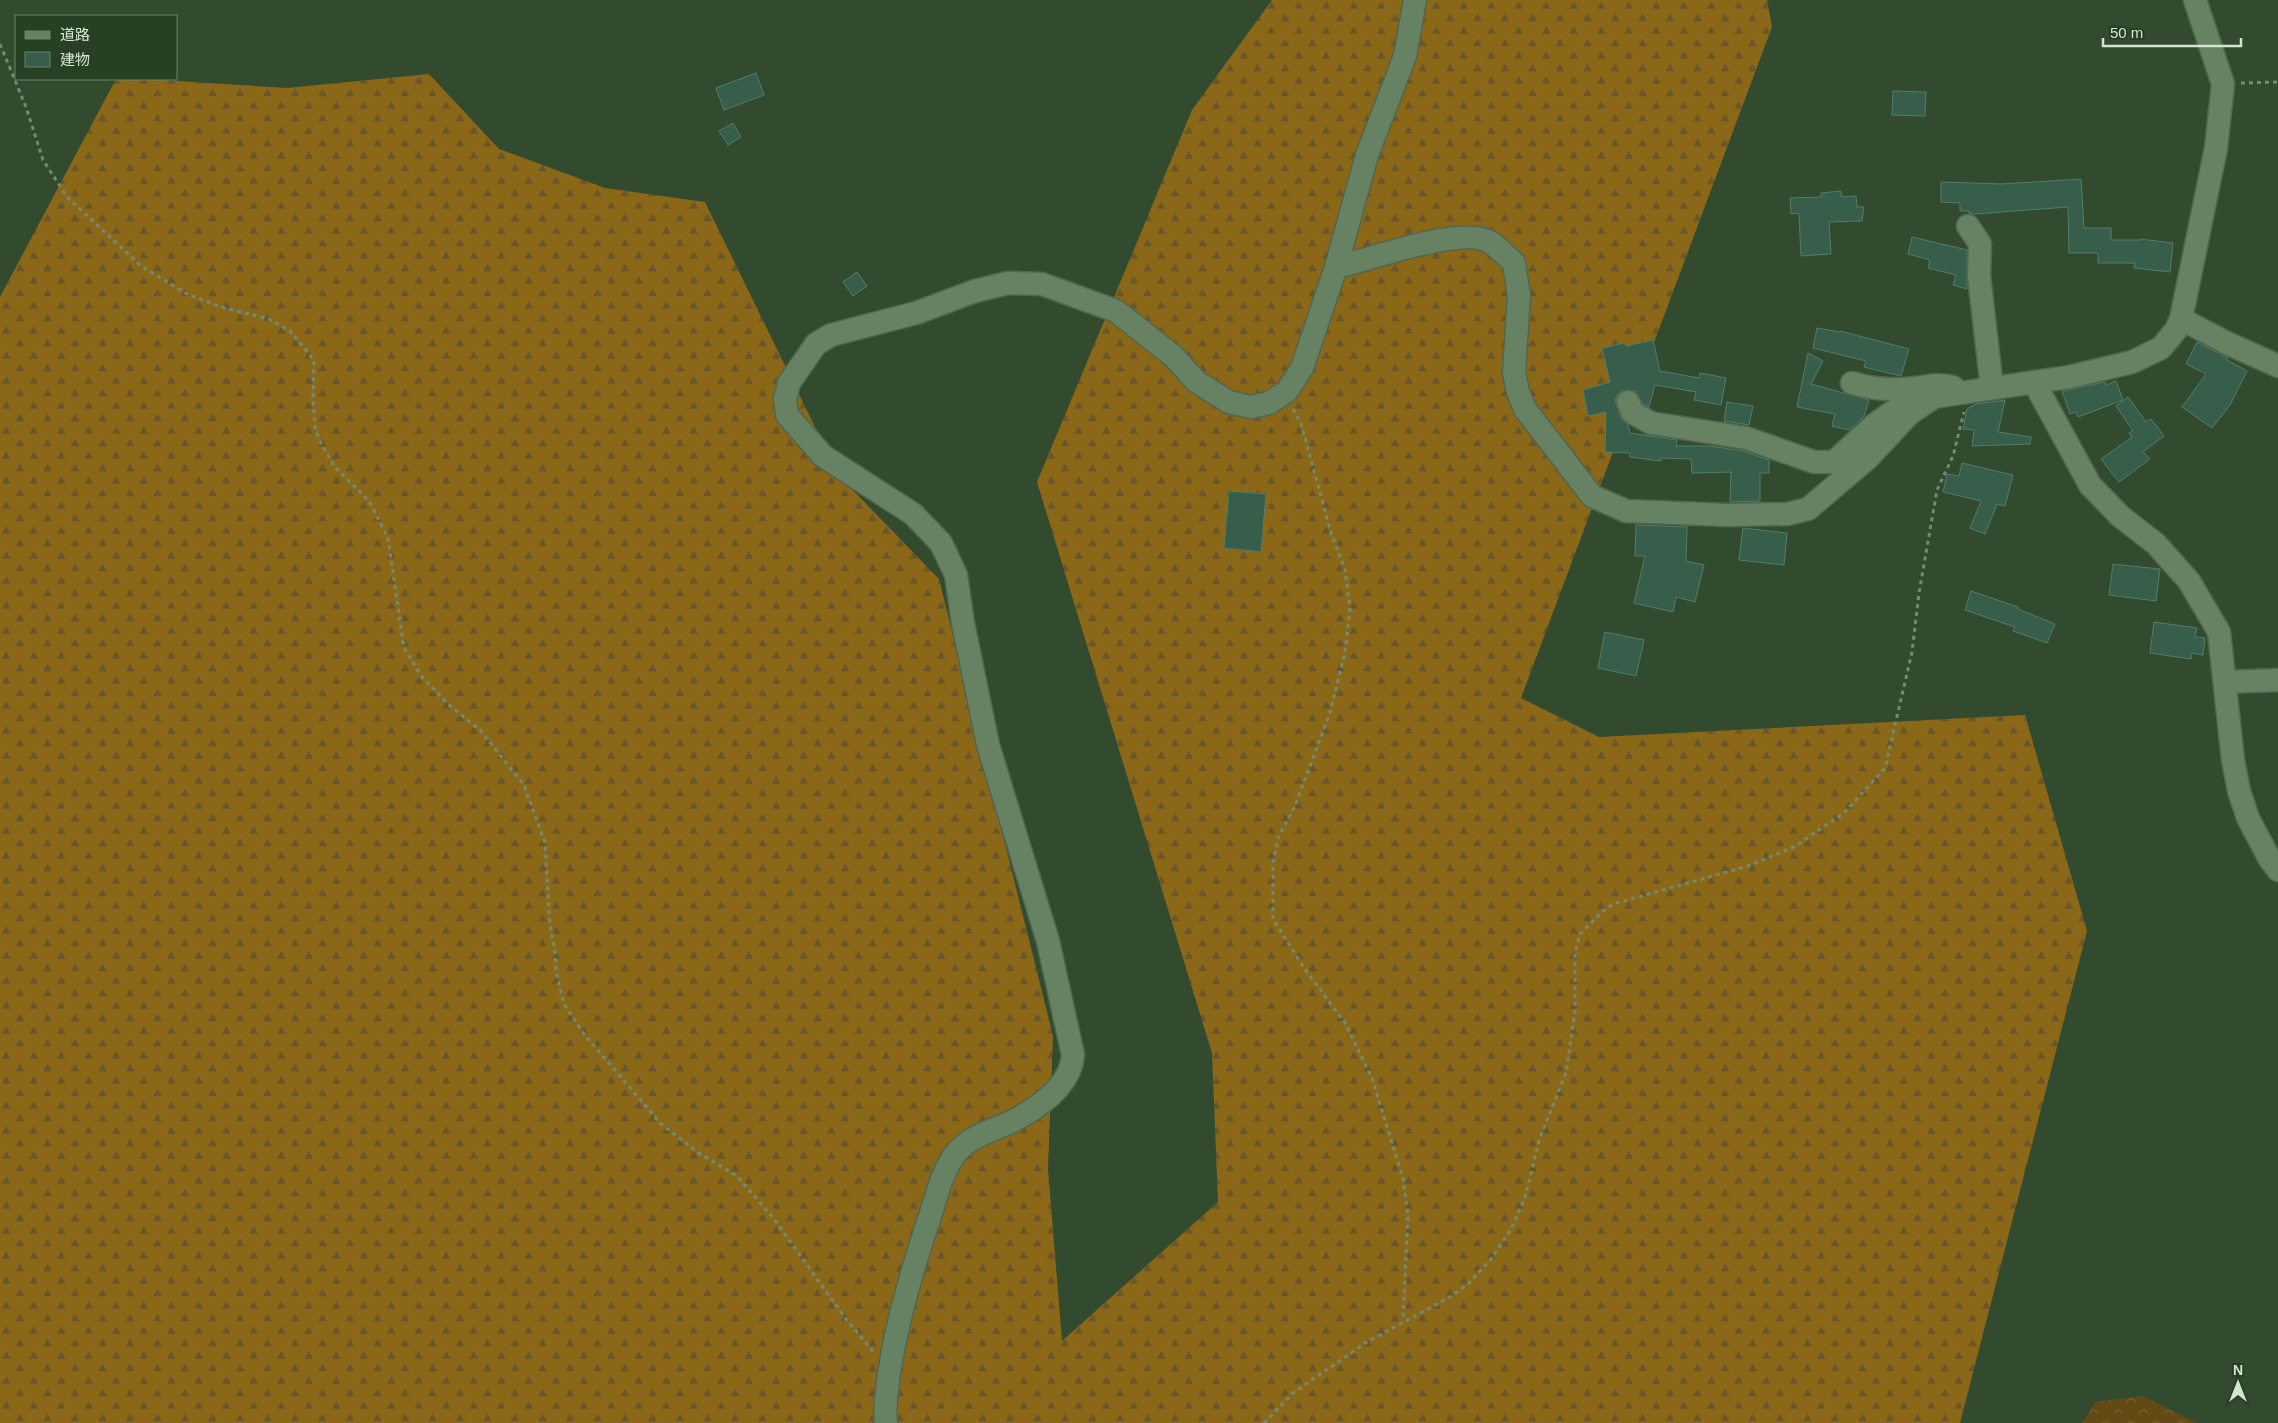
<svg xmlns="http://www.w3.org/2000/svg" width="2278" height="1423" font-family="Arial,'Noto Sans JP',sans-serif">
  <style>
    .forest { fill: url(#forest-firs) }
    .park { fill: url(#park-crowns) }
    .building { fill: #365e4b; stroke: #547d69 }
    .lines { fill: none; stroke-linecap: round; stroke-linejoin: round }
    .minor-casing { stroke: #50664e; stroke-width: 25 }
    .path { stroke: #758a72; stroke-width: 3; stroke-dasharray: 4 4; stroke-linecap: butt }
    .minor { stroke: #678263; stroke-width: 22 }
  </style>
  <defs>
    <pattern id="forest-firs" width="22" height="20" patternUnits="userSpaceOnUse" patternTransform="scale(1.25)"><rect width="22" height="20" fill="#8b6718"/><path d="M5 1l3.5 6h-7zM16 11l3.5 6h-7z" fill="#69572a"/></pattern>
    <pattern id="park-crowns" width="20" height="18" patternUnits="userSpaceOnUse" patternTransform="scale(1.25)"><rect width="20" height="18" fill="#634913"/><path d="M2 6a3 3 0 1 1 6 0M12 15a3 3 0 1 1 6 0" fill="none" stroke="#786334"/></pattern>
  </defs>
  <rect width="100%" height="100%" fill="#324b2f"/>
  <!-- forest -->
  <path class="forest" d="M1272,0H1767L1772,27L1521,698L1599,737L2025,715L2087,931L1960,1423H0V297L116,79H146L287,88L429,74L499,149L605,188L705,202L839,476L939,579L1053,1036L1048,1169L1062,1341L1218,1202L1212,1053L1037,482L1192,110Z"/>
  <!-- park -->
  <path class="park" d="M2142,1396L2197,1423H2083L2095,1402Z"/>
  <!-- building -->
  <g class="building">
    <path d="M756,73L764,95L724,110L716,88Z"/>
    <path d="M1893,91L1926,92L1925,116L1892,115Z"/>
    <path d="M733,123L741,137L728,145L719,131Z"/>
    <path d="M2081,179L2084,228H2111V240H2140V239L2173,243L2170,272L2134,268L2135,263H2098V253H2069L2068,207L1974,214L1969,213V211H1960V203L1941,202V182L2001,184Z"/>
    <path d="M1841,191L1842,197L1856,196L1857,207H1864L1862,221L1829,222L1831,254L1801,256L1799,213L1791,214L1790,198L1821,197V193Z"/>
    <path d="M1912,237L1967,250V289L1953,285L1956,275L1928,268L1930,260L1908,254Z"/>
    <path d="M857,272L867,286L853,296L843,282Z"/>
    <path d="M1817,328L1840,332V331L1909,349L1901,376L1864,367L1866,361L1813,348Z"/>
    <path d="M1653,340L1660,371L1699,378L1700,373L1726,378L1721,405L1694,400L1696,392L1655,385L1649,407L1643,404L1635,391L1623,390L1617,395L1615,401L1621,418L1628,425L1630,433L1677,440L1676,446H1710L1743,451L1769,460V473H1760V501L1730,502L1731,472L1692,473L1691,459L1661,458V461L1630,457V453L1605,452L1606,412L1588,416L1583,390L1610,382L1602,348L1625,343L1626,346Z"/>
    <path d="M2197,342L2228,358L2227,360L2247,371L2230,405L2212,428L2182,407L2206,374L2186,364Z"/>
    <path d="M1808,353L1823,361L1811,384L1869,400L1864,416L1849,430L1832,426L1835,414L1797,407Z"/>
    <path d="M2116,381L2123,400L2078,417L2076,412L2070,414L2062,391L2105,382L2106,385Z"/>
    <path d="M2128,397L2146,422L2151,419L2164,436L2143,452L2150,459L2119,482L2101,459L2132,437L2129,433L2133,431L2116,406Z"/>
    <path d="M2005,400L1998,432L2031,437L2030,444L1972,446L1974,430L1963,429L1967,409L1976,404Z"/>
    <path d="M1727,402L1753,406L1749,425L1724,421Z"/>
    <path d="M1962,463L2013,475L2005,506L1997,504L1985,534L1970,528L1981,501L1943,492L1947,474L1959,476Z"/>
    <path d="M1229,491L1266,494L1261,552L1224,548Z"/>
    <path d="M1636,525L1687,527L1686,561L1704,565L1695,602L1676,597L1673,612L1634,603L1645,556H1635Z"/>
    <path d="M1743,528L1787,533L1784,565L1739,560Z"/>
    <path d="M2113,564L2160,569L2156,601L2109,595Z"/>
    <path d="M1971,591L2018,607V609L2055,624L2047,643L2013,631L2015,627L1965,610Z"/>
    <path d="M2154,622L2197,628L2195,637L2205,638L2203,655L2192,653L2191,659L2150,653Z"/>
    <path d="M1605,632L1644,640L1636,676L1598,668Z"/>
  </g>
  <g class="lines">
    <!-- minor casing -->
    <g class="minor-casing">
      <g id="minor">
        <path d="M1968,226L1980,244L1979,276L1992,388"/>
        <path d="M1336,267C1370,260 1461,225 1490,242C1499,248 1506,256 1514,263L1519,296L1514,372L1518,392L1525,409L1592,496L1626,511L1726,515L1787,514L1808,509L1868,458L1910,413L1934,397L2069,377L2132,362L2161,348L2176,330L2181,319L2216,148L2223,84L2195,0"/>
        <path d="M2181,319L2227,343L2278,366"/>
        <path d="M2034,382L2090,485L2120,516L2156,544L2189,581L2219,632L2233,760L2239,791L2248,818L2269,858L2278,870"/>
        <path d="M1852,383C1869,388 1885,390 1902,389C1920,389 1935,382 1953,387"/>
        <path d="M1628,402L1633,413L1651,423L1746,438L1814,462H1834L1874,425L1908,401"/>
        <path d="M2226,682L2278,680"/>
        <path d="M886,1423C884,1407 887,1390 889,1374C897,1320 913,1268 930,1216C937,1195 942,1171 956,1153C971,1135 995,1130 1015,1120C1039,1107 1071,1085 1073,1055L1048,941L988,745L963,623L956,575L941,543L913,514L823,456L787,415L785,399L789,383L816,344L831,335L916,313L975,291L1008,283L1042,284L1116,311L1173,356L1197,382L1229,402L1251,407L1269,403L1287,391L1302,368L1336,267L1367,155L1405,56L1415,0"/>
      </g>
    </g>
    <!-- path -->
    <g class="path">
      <path d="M0,44L26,107L43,160L67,197L141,266L187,294L221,307L269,319L290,331L314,360L313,398L315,427L319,439L334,466L369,501L388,538L404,648L422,677L449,705L480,730L524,785L545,843L550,926L555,950L556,971L564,1004L584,1034L661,1124L699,1153L737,1176L774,1219L845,1318L873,1351"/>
      <path d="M2241,83L2278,82"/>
      <path d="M1293,409L1301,423L1331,533L1345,570L1350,609L1345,652L1330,713L1295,806L1278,838L1273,864V919L1304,968L1345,1023L1372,1078L1403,1178L1408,1215L1403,1321"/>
      <path d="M1264,1423L1293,1393L1367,1342L1450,1297L1468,1284L1492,1258L1511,1229L1525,1198L1539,1140L1566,1073L1575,1011V953L1580,934L1602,912L1613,904L1745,867L1794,847L1844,813L1885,768L1912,652L1919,593L1937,490L1953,456L1964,412"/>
    </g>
    <!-- minor -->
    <use href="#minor" class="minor"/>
  </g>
  <!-- legend -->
  <rect x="15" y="15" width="162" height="65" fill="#274024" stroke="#6c816a"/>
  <rect x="25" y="31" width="25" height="8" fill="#678263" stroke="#6c816a"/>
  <text x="60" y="40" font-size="15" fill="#d4e3d2">道路</text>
  <rect x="25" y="52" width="25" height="15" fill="#365e4b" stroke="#6c816a"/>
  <text x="60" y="65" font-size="15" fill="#d4e3d2">建物</text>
  <!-- north arrow -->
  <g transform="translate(2238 1383)" stroke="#274024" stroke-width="4" paint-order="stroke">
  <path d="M0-4L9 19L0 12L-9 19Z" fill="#d4e3d2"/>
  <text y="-8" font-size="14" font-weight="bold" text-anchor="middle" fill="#d4e3d2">N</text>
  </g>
  <!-- scale -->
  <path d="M2103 38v8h138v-8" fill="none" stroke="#d4e3d2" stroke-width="2.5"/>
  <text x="2110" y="38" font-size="15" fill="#d4e3d2" stroke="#274024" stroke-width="4" paint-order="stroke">50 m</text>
</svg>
